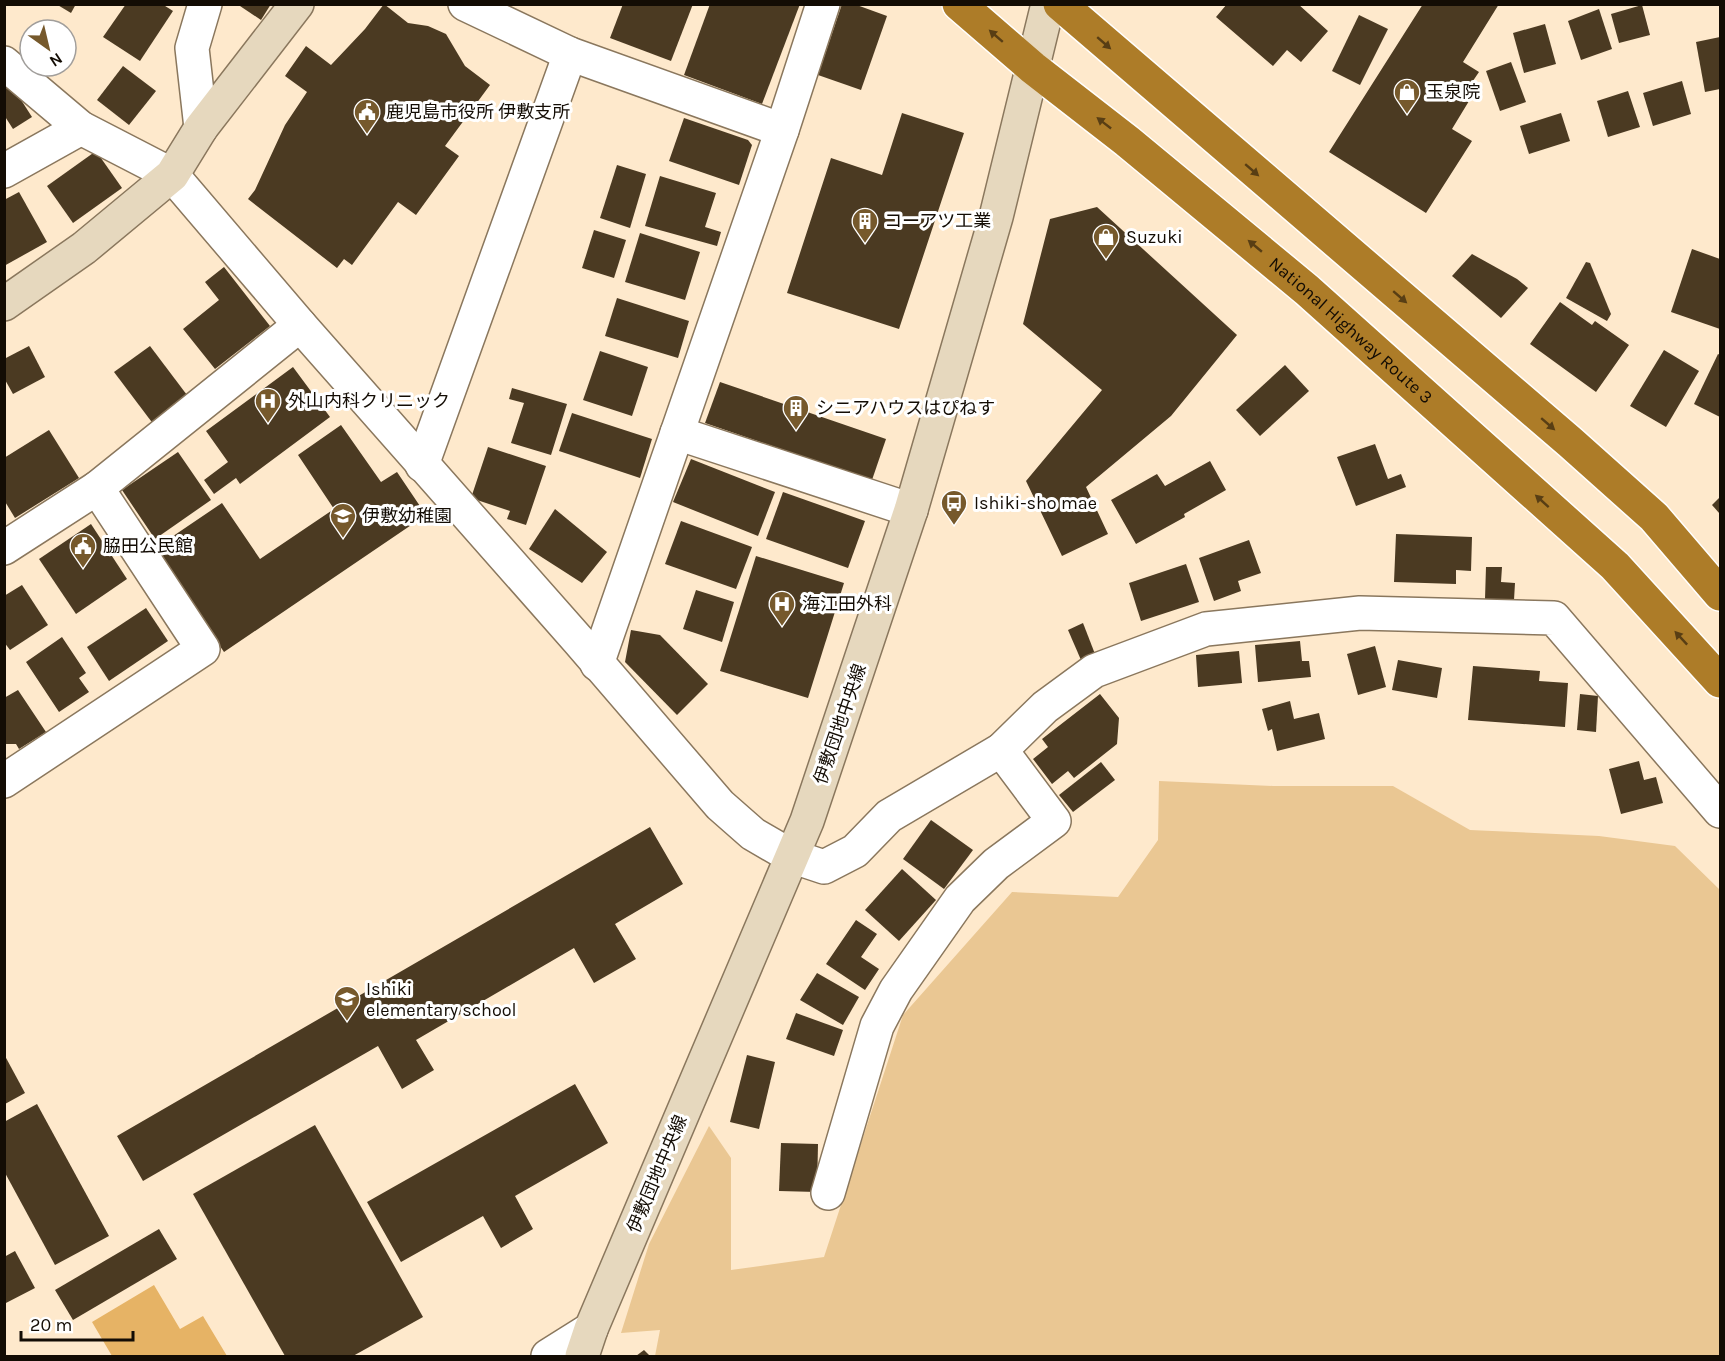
<svg xmlns="http://www.w3.org/2000/svg" width="1725" height="1361" font-family="Karla,'Noto Sans JP',sans-serif">
  <style>
    .green { fill: #eac793 }
    .water { fill: #e6b365 }
    .building { fill: #4b3a22 }
    .lines { fill: none; stroke-linecap: round; stroke-linejoin: round }
    .street-casing { stroke: #8a775d; stroke-width: 36 }
    .secondary-casing { stroke: #8a775d; stroke-width: 36 }
    .highway-casing { stroke: #fff; stroke-width: 36 }
    .street { stroke: #fff; stroke-width: 33 }
    .secondary { stroke: #e6d8be; stroke-width: 33 }
    .highway { stroke: #ad7c28; stroke-width: 33 }
    .oneway { fill: #583e14 }
    .labels { text-anchor: middle; dominant-baseline: central; stroke-width: 6; stroke-linejoin: round; paint-order: stroke }
    .poi-label { font-size: 18px; fill: #130c04; stroke: #fff; text-anchor: start }
    .street-label { font-size: 18px; fill: #130c04; stroke: #fff }
  </style>
  <rect width="100%" height="100%" fill="#fee9cc"/>
  <!-- green -->
  <path class="green" d="M1159,781L1273,786H1393L1470,830L1599,836L1675,846L1720,890V1356H655L660,1330L621,1333L649,1244L709,1126L731,1158V1270L824,1257L903,1015L1012,892L1118,897L1158,840Z"/>
  <!-- water -->
  <path class="water" d="M154,1285L180,1329L203,1316L227,1356H112L92,1322Z"/>
  <!-- building -->
  <g class="building">
    <path d="M56,4H76L71,13Z"/>
    <path d="M126,4H162L173,11L140,61L103,37Z"/>
    <path d="M237,4H271L261,20Z"/>
    <path d="M384,4L408,23L428,26L446,34L465,66L490,85L445,146L459,156L416,215L398,202L352,265L344,259L337,268L248,199L255,190L285,125L307,92L285,76L306,46L331,65L365,29Z"/>
    <path d="M623,4H693L671,61L610,38Z"/>
    <path d="M710,4H800L762,104L684,75Z"/>
    <path d="M842,4H854L887,16L861,90L818,75Z"/>
    <path d="M1227,4H1298L1328,31L1301,62L1287,50L1273,66L1216,17Z"/>
    <path d="M1423,4H1499L1463,62L1479,72L1462,97L1469,101L1452,129L1472,141L1426,213L1329,152Z"/>
    <path d="M1642,5L1650,35L1619,43L1611,14Z"/>
    <path d="M1599,9L1612,49L1581,60L1568,21Z"/>
    <path d="M1359,15L1388,29L1360,85L1332,71Z"/>
    <path d="M1545,24L1556,64L1524,73L1513,33Z"/>
    <path d="M1720,37V89L1705,92L1696,42Z"/>
    <path d="M1511,62L1526,102L1500,111L1486,71Z"/>
    <path d="M123,66L156,91L129,125L97,100Z"/>
    <path d="M7,78L32,117L13,129L4,115V80Z"/>
    <path d="M1682,81L1691,114L1653,126L1643,93Z"/>
    <path d="M1628,91L1640,127L1608,137L1597,101Z"/>
    <path d="M902,113L964,133L899,329L787,293L831,158L882,175Z"/>
    <path d="M1561,113L1570,141L1529,154L1520,126Z"/>
    <path d="M684,118L748,140L752,145L739,185L669,161Z"/>
    <path d="M96,151L122,188L73,223L47,186Z"/>
    <path d="M617,165L646,174L630,228L600,218Z"/>
    <path d="M660,176L716,193L705,227L721,232L717,246L645,226Z"/>
    <path d="M19,192L47,242L4,266V200Z"/>
    <path d="M1097,207L1237,335L1171,416L1086,487L1108,534L1062,556L1026,481L1102,390L1023,324L1050,219Z"/>
    <path d="M594,230L626,240L614,278L582,268Z"/>
    <path d="M640,233L700,252L685,300L625,282Z"/>
    <path d="M1692,249L1720,259V329L1671,312Z"/>
    <path d="M1472,254L1517,279L1528,288L1501,318L1452,276Z"/>
    <path d="M1586,262L1590,263L1611,314L1607,321L1566,298Z"/>
    <path d="M224,267L270,326L215,369L183,329L219,300L205,282Z"/>
    <path d="M617,298L689,321L678,358L605,336Z"/>
    <path d="M1560,302L1592,325L1595,321L1629,345L1596,392L1530,344Z"/>
    <path d="M29,346L45,377L13,394L4,378V359Z"/>
    <path d="M150,346L190,399L154,425L114,372Z"/>
    <path d="M1664,350L1699,371L1666,427L1630,406Z"/>
    <path d="M600,351L648,367L632,416L583,400Z"/>
    <path d="M1718,354L1720,355V417L1694,404Z"/>
    <path d="M1285,365L1309,391L1260,436L1236,410Z"/>
    <path d="M293,367L330,417L240,484L236,478L214,494L204,480L228,462L206,431Z"/>
    <path d="M720,382L886,439L872,480L705,423Z"/>
    <path d="M512,388L567,404L551,455L511,443L524,403L509,399Z"/>
    <path d="M572,413L652,439L640,478L559,451Z"/>
    <path d="M341,425L381,482L397,472L426,515L224,652L154,549L222,503L260,559L334,509L298,455Z"/>
    <path d="M49,430L79,478L15,518L4,500V458Z"/>
    <path d="M1375,444L1388,479L1401,474L1406,487L1356,506L1337,457Z"/>
    <path d="M488,447L546,466L526,525L507,519L510,511L471,498Z"/>
    <path d="M178,452L211,500L155,539L122,490Z"/>
    <path d="M691,459L775,492L758,536L673,502Z"/>
    <path d="M1210,461L1226,490L1184,514L1185,517L1136,544L1111,500L1157,474L1165,486Z"/>
    <path d="M783,492L865,521L848,568L766,539Z"/>
    <path d="M1720,497V514L1712,505Z"/>
    <path d="M555,509L607,552L582,583L529,549Z"/>
    <path d="M681,521L752,547L736,589L665,564Z"/>
    <path d="M91,524L127,579L76,614L39,559Z"/>
    <path d="M1396,534L1472,537L1471,571L1456,570V584L1394,582Z"/>
    <path d="M1249,540L1261,573L1238,581L1241,591L1214,601L1199,558Z"/>
    <path d="M756,556L844,583L808,698L720,671Z"/>
    <path d="M1186,564L1199,602L1141,621L1129,583Z"/>
    <path d="M1486,567H1502L1501,582L1515,583L1514,600L1485,599Z"/>
    <path d="M22,585L48,625L10,650L4,642V596Z"/>
    <path d="M696,590L734,602L722,642L683,629Z"/>
    <path d="M146,608L168,641L109,681L87,647Z"/>
    <path d="M1083,623L1095,654L1081,660L1068,630Z"/>
    <path d="M631,630L660,635L708,684L677,715L625,662Z"/>
    <path d="M62,637L86,673L79,678L89,692L59,712L26,662Z"/>
    <path d="M1300,641L1302,661H1309L1311,677L1258,682L1255,645Z"/>
    <path d="M1375,646L1386,687L1358,695L1347,654Z"/>
    <path d="M1239,651L1242,683L1198,687L1196,655Z"/>
    <path d="M1398,660L1442,668L1437,698L1392,690Z"/>
    <path d="M1473,666L1540,671L1539,681L1568,683L1565,727L1468,720Z"/>
    <path d="M18,690L46,732L19,749L16,744H4V698Z"/>
    <path d="M1100,694L1119,718L1117,744L1074,778L1068,771L1052,784L1033,759L1048,747L1042,739Z"/>
    <path d="M1580,694L1598,696L1596,732L1577,730Z"/>
    <path d="M1290,701L1294,719L1319,713L1325,739L1277,751L1272,729L1268,731L1262,709Z"/>
    <path d="M1639,761L1644,780L1656,777L1663,803L1621,814L1609,769Z"/>
    <path d="M1101,762L1115,780L1073,812L1059,795Z"/>
    <path d="M931,820L973,850L944,889L903,859Z"/>
    <path d="M650,827L683,884L615,924L636,959L594,983L574,948L416,1040L434,1070L402,1089L378,1046L143,1181L117,1136Z"/>
    <path d="M902,869L936,900L899,941L865,910Z"/>
    <path d="M856,920L877,934L861,957L879,969L865,990L826,964Z"/>
    <path d="M817,973L859,997L843,1025L800,1000Z"/>
    <path d="M796,1013L843,1030L834,1056L786,1039Z"/>
    <path d="M747,1055L775,1062L759,1129L730,1122Z"/>
    <path d="M5,1056L25,1093L5,1104Z"/>
    <path d="M575,1084L608,1143L515,1196L533,1229L501,1248L483,1216L401,1262L367,1202Z"/>
    <path d="M37,1104L109,1236L55,1265L4,1171V1122Z"/>
    <path d="M315,1125L423,1317L353,1356H285L193,1194Z"/>
    <path d="M781,1143L818,1144L817,1192L779,1191Z"/>
    <path d="M159,1229L177,1259L73,1320L55,1290Z"/>
    <path d="M15,1251L35,1288L4,1304V1257Z"/>
    <path d="M644,1350L650,1356H636Z"/>
  </g>
  <g class="lines">
    <!-- street casing -->
    <g class="street-casing">
      <g id="street">
        <path d="M465,4L570,54L782,130"/>
        <path d="M4,63L81,128L172,175L300,325L578,640L720,805L753,834L791,856L824,867L855,851L889,816L1001,750L1045,707L1094,671L1206,629L1360,613L1554,618L1720,811"/>
        <path d="M201,128L192,48L205,4"/>
        <path d="M4,171L81,128"/>
        <path d="M677,433L911,510"/>
        <path d="M422,465L570,54"/>
        <path d="M4,548L97,488L300,325"/>
        <path d="M597,664L782,130L823,4"/>
        <path d="M4,781L203,649L97,488"/>
        <path d="M828,1193L877,1026L896,990L960,899L996,864L1054,821L1001,750"/>
        <path d="M548,1356L591,1329"/>
      </g>
    </g>
    <!-- secondary casing -->
    <g class="secondary-casing">
      <g id="secondary">
        <path d="M4,304L84,248L172,175L201,128L297,4"/>
        <path d="M582,1356L591,1329L807,821L911,510L996,217L1048,4"/>
      </g>
    </g>
    <!-- highway casing -->
    <g class="highway-casing">
      <g id="highway">
        <path id="s1" d="M959,4L1033,68L1127,141L1307,290L1615,566L1720,681"/>
        <path d="M1060,4L1570,442L1654,517L1720,594"/>
      </g>
    </g>
    <!-- street -->
    <use href="#street" class="street"/>
    <!-- secondary -->
    <use href="#secondary" class="secondary"/>
    <!-- highway -->
    <use href="#highway" class="highway"/>
  </g>
  <!-- one-way arrows -->
  <defs><path id="oneway-solid" d="M-6-.8H1V-3.2L6.5 0L1 3.2V.8H-6Z" transform="scale(1.5)"/></defs>
  <g class="oneway">
    <use href="#oneway-solid" transform="translate(996 36) rotate(-139)"/>
    <use href="#oneway-solid" transform="translate(1104 43) rotate(41)"/>
    <use href="#oneway-solid" transform="translate(1104 123) rotate(-142)"/>
    <use href="#oneway-solid" transform="translate(1252 170) rotate(41)"/>
    <use href="#oneway-solid" transform="translate(1255 246) rotate(-140)"/>
    <use href="#oneway-solid" transform="translate(1400 297) rotate(41)"/>
    <use href="#oneway-solid" transform="translate(1548 424) rotate(41)"/>
    <use href="#oneway-solid" transform="translate(1542 501) rotate(-138)"/>
    <use href="#oneway-solid" transform="translate(1681 638) rotate(-133)"/>
  </g>
  <!-- icons -->
  <defs>
    <g id="shop-pin" transform="scale(1.35)"><path d="M0 17L-7.5 6A9.5 9.5 0 1 1 7.5 6Z" fill="#76592c" stroke="#fff"/><path d="M-5-2.5h2.3a2.7 3.5 0 0 1 5.4 0H5L5.5 6h-11ZM-1.5-2.5h3a1.5 2.3 0 0 0-3 0Z" fill="#fff"/></g>
    <g id="civic-pin" transform="scale(1.35)"><path d="M0 17L-7.5 6A9.5 9.5 0 1 1 7.5 6Z" fill="#76592c" stroke="#fff"/><path d="M-.6-6.5H3V-4.5H.6V-3L4-1V1h2V6H-6V1h2V-1L-.6-3ZM-1.2 2.5V6h2.4V2.5Z" fill="#fff"/></g>
    <g id="building-pin" transform="scale(1.35)"><path d="M0 17L-7.5 6A9.5 9.5 0 1 1 7.5 6Z" fill="#76592c" stroke="#fff"/><path d="M-4-6H4V6H1V3H-1V6H-4ZM-2.5-4.3h1.7v1.8h-1.7ZM.8-4.3h1.7v1.8H.8ZM-2.5-1h1.7V.8h-1.7ZM.8-1h1.7V.8H.8Z" fill="#fff"/></g>
    <g id="hospital-pin" transform="scale(1.35)"><path d="M0 17L-7.5 6A9.5 9.5 0 1 1 7.5 6Z" fill="#76592c" stroke="#fff"/><path d="M-5-5h3v3.5h4V-5h3V5h-3V1.5h-4V5h-3Z" fill="#fff"/></g>
    <g id="bus-pin" transform="scale(1.35)"><path d="M0 17L-7.5 6A9.5 9.5 0 1 1 7.5 6Z" fill="#76592c" stroke="#fff"/><path d="M-5-6H5V4H4V6H2V4H-2V6H-4V4H-5ZM-3.5-4V0h7V-4ZM-3.5 1.2v1.5H-2V1.2ZM2 1.2v1.5H3.5V1.2Z" fill="#fff"/></g>
    <g id="school-pin" transform="scale(1.35)"><path d="M0 17L-7.5 6A9.5 9.5 0 1 1 7.5 6Z" fill="#76592c" stroke="#fff"/><path d="M0-5L7-2L0 1L-7-2ZM-4 1L0 2.5L4 1V4Q0 6-4 4Z" fill="#fff"/></g>
  </defs>
  <g fill-rule="evenodd">
    <use href="#shop-pin" x="1407" y="92"/>
    <use href="#civic-pin" x="367" y="112"/>
    <use href="#building-pin" x="865" y="221"/>
    <use href="#shop-pin" x="1106" y="237"/>
    <use href="#hospital-pin" x="268" y="401"/>
    <use href="#building-pin" x="796" y="408"/>
    <use href="#bus-pin" x="954" y="503"/>
    <use href="#school-pin" x="343" y="516"/>
    <use href="#civic-pin" x="83" y="546"/>
    <use href="#hospital-pin" x="782" y="604"/>
    <use href="#school-pin" x="347" y="999"/>
  </g>
  <g class="labels">
    <!-- poi labels -->
    <g class="poi-label">
      <text x="1426" y="92">玉泉院</text>
      <text x="386" y="112">鹿児島市役所 伊敷支所</text>
      <text x="884" y="221">コーアツ工業</text>
      <text x="1126" y="237">Suzuki</text>
      <text x="288" y="401">外山内科クリニック</text>
      <text x="816" y="408">シニアハウスはぴねす</text>
      <text x="974" y="503">Ishiki-sho mae</text>
      <text x="362" y="516">伊敷幼稚園</text>
      <text x="103" y="546">脇田公民館</text>
      <text x="802" y="604">海江田外科</text>
      <text x="366" y="989">Ishiki<tspan x="366" dy="21">elementary school</tspan></text>
    </g>
    <!-- street labels -->
    <g class="street-label">
      <text stroke="none"><textPath href="#s1" startOffset="510">National Highway Route 3</textPath></text>
      <text transform="translate(840 724) rotate(-71)">伊敷団地中央線</text>
      <text transform="translate(657 1174) rotate(-67)">伊敷団地中央線</text>
    </g>
  </g>
  <!-- border -->
  <rect width="1725" height="1361" fill="none" stroke="#130c04" stroke-width="12"/>
  <!-- north arrow -->
  <g transform="translate(48 48) rotate(146)"><circle r="28" fill="#ffffff" stroke="#a19e9b" stroke-width="1.5"/>
  <path d="M0-4.5L10 22L0 15L-10 22Z" fill="#76592c"/>
  <text y="-9" font-size="16" font-weight="bold" text-anchor="middle" fill="#130c04">N</text>
  </g>
  <!-- scale -->
  <path d="M21 1331v9h112v-9" fill="none" stroke="#130c04" stroke-width="3"/>
  <text x="30" y="1331" font-size="18" fill="#130c04" stroke="#ffffff" stroke-width="4.5" paint-order="stroke">20 m</text>
</svg>
